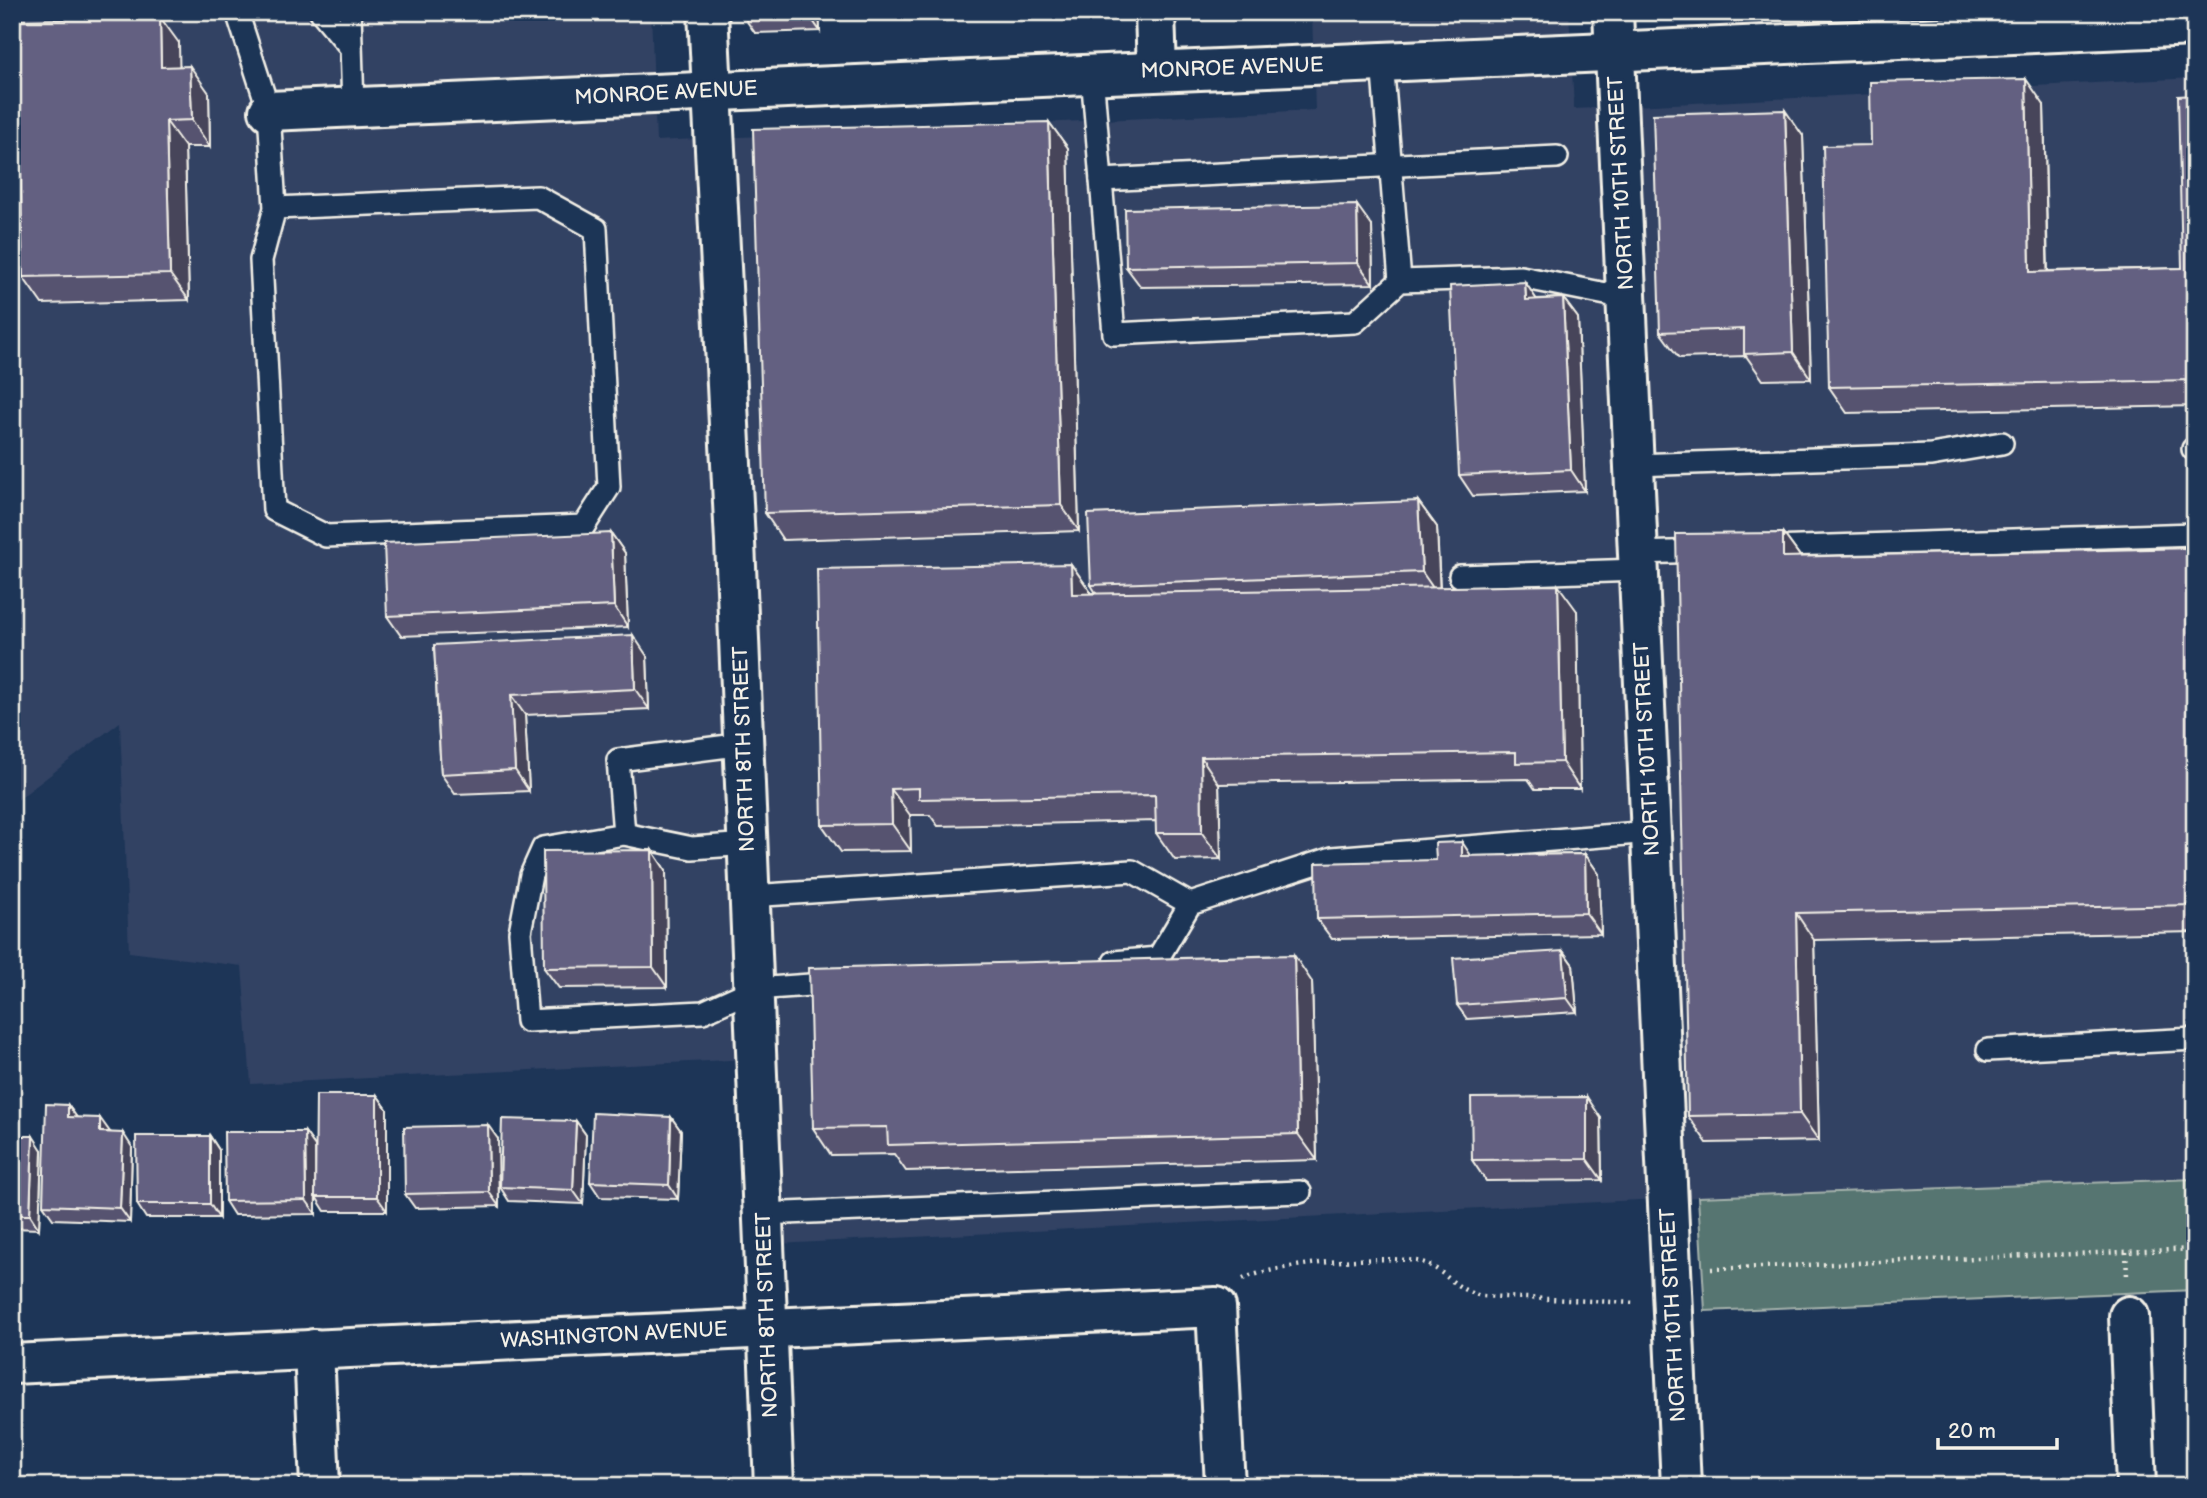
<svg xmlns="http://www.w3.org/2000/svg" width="2207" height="1498" font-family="'Balsamiq Sans',sans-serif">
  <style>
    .built { fill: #324264 }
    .green { fill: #567471; stroke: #a5b2ac; stroke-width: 2 }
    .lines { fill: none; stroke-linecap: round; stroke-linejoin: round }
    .service-casing { stroke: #f4f1e8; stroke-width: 26 }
    .minor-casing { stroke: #f4f1e8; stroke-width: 44 }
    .path { stroke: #f4f1e8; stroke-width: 4.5; stroke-dasharray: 2 5; stroke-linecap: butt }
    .service { stroke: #1d3557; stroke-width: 21 }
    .minor { stroke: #1d3557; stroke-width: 38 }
    .wall { fill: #56536f; stroke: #f4f1e8; stroke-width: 2 }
    .shaded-wall { fill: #46445a; stroke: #f4f1e8; stroke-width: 2 }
    .building { fill: #646181; stroke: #f4f1e8; stroke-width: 2 }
    .labels { text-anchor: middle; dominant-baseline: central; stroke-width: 6; stroke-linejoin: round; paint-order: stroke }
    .street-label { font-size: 21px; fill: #f4f1e8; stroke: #1d3557 }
  </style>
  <rect width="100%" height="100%" fill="#1d3557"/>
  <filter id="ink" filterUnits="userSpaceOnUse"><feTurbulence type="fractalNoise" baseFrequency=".0143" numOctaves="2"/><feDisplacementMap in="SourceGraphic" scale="14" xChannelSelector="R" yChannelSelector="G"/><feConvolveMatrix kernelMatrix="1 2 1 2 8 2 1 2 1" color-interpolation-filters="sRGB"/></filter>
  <g filter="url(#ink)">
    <!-- built -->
    <path class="built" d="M12,12H651L656,141L1315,110L1312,12H1569L1574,109L2195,78V1179L1698,1197L777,1244L769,1058L251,1084L242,966L129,952L120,722L12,804Z"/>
    <!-- green -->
    <path class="green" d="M2195,1179V1290L1705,1311L1698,1197Z"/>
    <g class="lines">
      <!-- service casing -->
      <g class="service-casing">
        <g id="service">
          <path d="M237,12L269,111L275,208L261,260L274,510L326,536L584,526L609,487L596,229L538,197L275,208"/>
          <path d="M321,12L351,48"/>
          <path d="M350,12L353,107"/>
          <path d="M1382,61L1400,281"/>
          <path d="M1092,74L1114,334L1355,322L1400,281L1521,277L1626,298"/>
          <path d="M1101,180L1557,157"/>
          <path d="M2193,449H2195"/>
          <path d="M1634,465L1931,455L2002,443"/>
          <path d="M1767,548L2195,534"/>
          <path d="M1638,553L1703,551"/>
          <path d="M1460,576L1639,570"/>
          <path d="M744,744L618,760L624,834L543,848L531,875L520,932L527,1021L703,1012L754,989L838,983"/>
          <path d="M624,834L692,848L748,844"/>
          <path d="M750,896L1132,871L1190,904"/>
          <path d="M1114,962L1158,958L1190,904L1332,858L1651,832"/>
          <path d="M1988,1050L2195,1039"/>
          <path d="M762,1214L1300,1192"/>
        </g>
      </g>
      <!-- minor casing -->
      <g class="minor-casing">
        <g id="minor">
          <path d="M708,12L735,542L774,1486"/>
          <path d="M1155,12L1157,71"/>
          <path d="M1613,12L1681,1486"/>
          <path d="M269,111L2195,26"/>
          <path d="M2129,1316L2136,1486"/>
          <path d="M314,1349L320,1486"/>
          <path d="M12,1364L1216,1307L1225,1486"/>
        </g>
      </g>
      <!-- path -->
      <g class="path">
        <path d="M2126,1252L2127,1277"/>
        <path d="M1711,1269L2195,1249"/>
        <path d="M1243,1279C1274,1264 1387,1254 1421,1262C1444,1268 1455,1291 1482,1296L1635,1303"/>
      </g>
      <!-- service -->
      <use href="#service" class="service"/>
      <!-- minor -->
      <use href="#minor" class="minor"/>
    </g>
    <!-- wall -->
    <g class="wall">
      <path d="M511,12H584L585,13L514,16Z"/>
      <path d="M819,12L820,31L755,33L741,13Z"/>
      <path d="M179,43V66L209,93L210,147H185L189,300L42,304L23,277Z"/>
      <path d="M2195,95V406L1847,413L1829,387L1871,145L2044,105L2048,271L2182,268Z"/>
      <path d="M1049,122L1068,148L1079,531L783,540L765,513Z"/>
      <path d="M1803,136L1811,379L1763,380L1746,356L1679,358L1660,332Z"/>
      <path d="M1372,226L1373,284L1141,287L1126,267Z"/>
      <path d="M1525,282L1536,299L1563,298L1578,318L1585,491L1473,496L1459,475Z"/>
      <path d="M1418,501L1437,527L1440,587L1577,611L1580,789H1535L1528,779L1219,784L1221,859L1175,860L1156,833V821L938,826L930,815H910L911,851L841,852L822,825L1071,564L1090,591V593H1096L1091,585Z"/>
      <path d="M611,533L625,553L628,627L401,636L387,616Z"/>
      <path d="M1783,533L1800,556L2195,548V932L1814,940L1819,1141L1707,1143L1688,1116Z"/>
      <path d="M434,645L647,656L649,709L525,715L529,791L455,794L441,774Z"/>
      <path d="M652,850L666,871L667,987L559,988L544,968Z"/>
      <path d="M1585,854L1599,874L1601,934L1332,939L1317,919L1436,860L1472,856Z"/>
      <path d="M1563,951L1573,965L1577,1012L1467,1019L1457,1005Z"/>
      <path d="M1312,982L1317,1160L906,1171L894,1154L831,1155L813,1128Z"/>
      <path d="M377,1095L387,1109V1211H325L316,1197V1214L234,1215L225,1201L305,1132L315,1146Z"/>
      <path d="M68,1105L77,1118L110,1132L132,1147L130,1222L53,1219L43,1205Z"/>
      <path d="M671,1117L681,1131L678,1199L600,1197L590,1182Z"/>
      <path d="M1601,1118L1602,1180L1486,1181L1472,1160Z"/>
      <path d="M576,1121L586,1135L583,1204L509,1201L500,1187Z"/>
      <path d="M12,1136L42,1150L39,1229L12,1228Z"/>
      <path d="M210,1136L219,1150V1218H146L137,1204Z"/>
      <path d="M498,1139L499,1206L415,1208L405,1194Z"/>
    </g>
    <!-- shaded-wall -->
    <g class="shaded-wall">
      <path d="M807,12H819L820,31Z"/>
      <path d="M160,17L179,43L180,93L161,67Z"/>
      <path d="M190,66L209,93L210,147L192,120Z"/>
      <path d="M2026,79L2044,105L2048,298L2030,272Z"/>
      <path d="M1785,110L1803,136L1811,379L1793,352Z"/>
      <path d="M166,121L185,147L189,300L170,274Z"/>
      <path d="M1049,122L1068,148L1079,531L1061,505Z"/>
      <path d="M1357,205L1372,226L1373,284L1358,263Z"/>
      <path d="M1525,282L1539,303L1526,300Z"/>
      <path d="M1563,298L1578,318L1585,491L1571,470Z"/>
      <path d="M1418,501L1437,527L1440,598L1422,572Z"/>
      <path d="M611,533L625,553L628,627L614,606Z"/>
      <path d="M1783,533L1802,559L1783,557Z"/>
      <path d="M1071,564L1090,591V620L1072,594Z"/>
      <path d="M1558,585L1577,611L1580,789L1562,762Z"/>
      <path d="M633,635L647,656L649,709L635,689Z"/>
      <path d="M511,695L525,715L529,791L515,770Z"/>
      <path d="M1201,757L1219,784L1221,859L1202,833Z"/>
      <path d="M891,789L910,815L911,851L892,824Z"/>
      <path d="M1462,842L1476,863L1462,856Z"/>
      <path d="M652,850L666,871L667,987L653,967Z"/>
      <path d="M1585,854L1599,874L1601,934L1586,913Z"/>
      <path d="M1796,913L1814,940L1819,1141L1800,1114Z"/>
      <path d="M1563,951L1573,965L1577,1012L1567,998Z"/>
      <path d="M1294,955L1312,982L1317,1160L1298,1134Z"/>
      <path d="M377,1095L387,1109V1211L377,1197Z"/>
      <path d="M1587,1097L1601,1118L1602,1180L1587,1159Z"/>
      <path d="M68,1105L78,1119L68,1117Z"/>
      <path d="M671,1117L681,1131L678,1199L669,1185Z"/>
      <path d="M100,1118L110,1132H100Z"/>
      <path d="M576,1121L586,1135L583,1204L573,1190Z"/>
      <path d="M488,1125L498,1139L499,1206L489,1192Z"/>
      <path d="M305,1132L315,1146L316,1214L306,1200Z"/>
      <path d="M123,1133L132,1147L130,1222L120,1208Z"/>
      <path d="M33,1136L42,1150L39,1229L30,1215Z"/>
      <path d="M210,1136L219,1150V1218L210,1204Z"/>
    </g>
    <!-- building -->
    <g class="building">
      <path d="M160,17L161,67L190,66L192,120L166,121L170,274L23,277L17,20Z"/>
      <path d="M2026,79L2030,272L2182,268L2178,96L2195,95V380L1829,387L1823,146L1871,145L1870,82Z"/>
      <path d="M1785,110L1793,352L1744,354V329L1660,332L1653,114Z"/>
      <path d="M1049,122L1061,505L765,513L753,129Z"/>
      <path d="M1357,205L1358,263L1126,267L1125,209Z"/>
      <path d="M1525,282L1526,300L1563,298L1571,470L1459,475L1450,286Z"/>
      <path d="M1418,501L1422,572L1091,585L1088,514Z"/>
      <path d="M611,533L614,606L387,616L384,543Z"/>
      <path d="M1783,533V557L2195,548V905L1796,913L1800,1114L1688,1116L1676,534Z"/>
      <path d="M1071,564L1072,594L1558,585L1562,762L1516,763V752L1201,757L1202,833H1156L1155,795L919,799V788L891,789L892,824L822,825L817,569Z"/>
      <path d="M633,635L635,689L511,695L515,770L441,774L434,645Z"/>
      <path d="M1462,842V856L1585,854L1586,913L1317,919L1316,863L1436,860L1435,843Z"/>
      <path d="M652,850L653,967L544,968L543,851Z"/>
      <path d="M1563,951L1567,998L1457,1005L1453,958Z"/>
      <path d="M1294,955L1298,1134L888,1145L887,1127L813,1128L809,968Z"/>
      <path d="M316,1095H377V1197H315Z"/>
      <path d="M1587,1097V1159L1472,1160L1471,1098Z"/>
      <path d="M46,1104L68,1105V1117L100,1118V1132L123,1133L120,1208L43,1205Z"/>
      <path d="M593,1113L671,1117L669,1185L590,1182Z"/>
      <path d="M502,1119L576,1121L573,1190L500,1187Z"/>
      <path d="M488,1125L489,1192L405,1194L404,1127Z"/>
      <path d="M224,1132H305L306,1200L225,1201Z"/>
      <path d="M12,1136H33L30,1215H12Z"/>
      <path d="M136,1136H210V1204H137Z"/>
    </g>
  </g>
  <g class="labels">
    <!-- street labels -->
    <g class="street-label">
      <text transform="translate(1232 68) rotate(-2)">MONROE AVENUE</text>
      <text transform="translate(666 93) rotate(-3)">MONROE AVENUE</text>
      <text transform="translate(1621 183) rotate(-93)">NORTH 10TH STREET</text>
      <text transform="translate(744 749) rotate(-92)">NORTH 8TH STREET</text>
      <text transform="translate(1647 749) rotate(-93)">NORTH 10TH STREET</text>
      <text transform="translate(767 1315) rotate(-92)">NORTH 8TH STREET</text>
      <text transform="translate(1673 1315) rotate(-93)">NORTH 10TH STREET</text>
      <text transform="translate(614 1335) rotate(-3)">WASHINGTON AVENUE</text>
    </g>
  </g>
  <!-- margin -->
  <rect width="2207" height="1498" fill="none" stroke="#1d3557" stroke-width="42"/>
  <rect x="21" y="21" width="2165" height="1456" fill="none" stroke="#f4f1e8" stroke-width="2.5" filter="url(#ink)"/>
  <!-- scale -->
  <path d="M1938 1438v10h119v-10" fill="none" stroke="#f4f1e8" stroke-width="3.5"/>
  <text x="1948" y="1438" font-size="21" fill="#f4f1e8" stroke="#1d3557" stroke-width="5" paint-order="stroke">20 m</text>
</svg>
